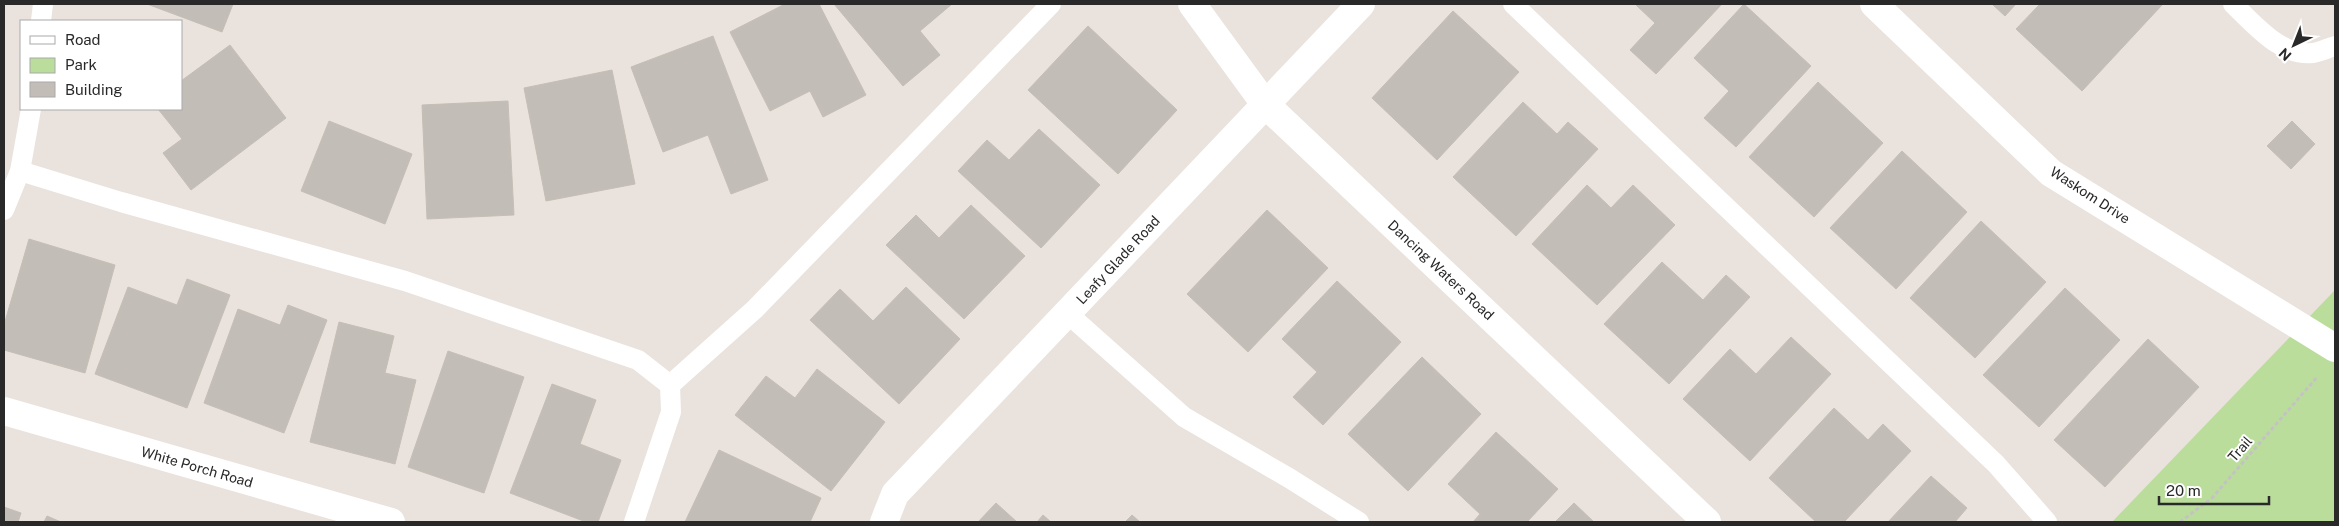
<svg xmlns="http://www.w3.org/2000/svg" width="2339" height="526" font-family="'Public Sans',sans-serif">
  <style>
    .green { fill: #badd9c }
    .building { fill: #c3bdb7; stroke: #c5beb6 }
    .lines { fill: none; stroke-linecap: round; stroke-linejoin: round }
    .path { stroke: #c3c3c3; stroke-width: 3; stroke-dasharray: 4 2.5; stroke-linecap: butt }
    .lane { stroke: #fff; stroke-width: 20 }
    .street { stroke: #fff; stroke-width: 28 }
    .labels { text-anchor: middle; dominant-baseline: central; stroke-width: 4; stroke-linejoin: round; paint-order: stroke }
    .street-label { font-size: 14px; fill: #292929; stroke: #fff }
  </style>
  <rect width="100%" height="100%" fill="#eae2dc"/>
  <!-- green -->
  <path class="green" d="M2335,290V522H2112Z"/>
  <!-- building -->
  <g class="building">
    <path d="M147,4H233L222,32Z"/>
    <path d="M785,4H819L866,95L823,117L810,91L770,111L730,32Z"/>
    <path d="M834,4H952L920,31L940,55L903,86Z"/>
    <path d="M1635,4H1722L1656,74L1630,50L1655,23Z"/>
    <path d="M1744,4L1811,66L1736,147L1704,118L1729,91L1694,58Z"/>
    <path d="M1992,4H2016L2005,16Z"/>
    <path d="M2040,4H2160L2162,5L2082,91L2016,29Z"/>
    <path d="M1453,11L1519,72L1437,160L1372,98Z"/>
    <path d="M1088,26L1177,110L1118,174L1028,90Z"/>
    <path d="M713,36L768,180L731,194L708,135L663,152L631,67Z"/>
    <path d="M230,45L286,118L191,190L163,153L182,139L158,109H181V81Z"/>
    <path d="M612,70L635,184L546,201L524,88Z"/>
    <path d="M1818,82L1883,143L1814,217L1749,157Z"/>
    <path d="M508,101L514,215L427,219L422,105Z"/>
    <path d="M1523,102L1557,134L1568,122L1598,149L1516,236L1453,177Z"/>
    <path d="M329,121L412,154L385,224L301,191Z"/>
    <path d="M2292,121L2315,144L2291,169L2267,146Z"/>
    <path d="M1039,129L1100,185L1041,248L958,171L987,140L1009,160Z"/>
    <path d="M1902,151L1967,212L1896,289L1830,228Z"/>
    <path d="M1587,185L1611,208L1633,185L1675,225L1597,305L1532,244Z"/>
    <path d="M971,205L1025,256L964,319L886,245L916,215L939,238Z"/>
    <path d="M1267,210L1328,268L1248,352L1187,294Z"/>
    <path d="M1981,221L2046,282L1975,358L1910,298Z"/>
    <path d="M29,239L115,265L85,373L4,350V325Z"/>
    <path d="M1662,262L1703,300L1726,275L1750,297L1669,384L1604,324Z"/>
    <path d="M187,279L230,295L187,408L95,374L128,287L177,305Z"/>
    <path d="M1337,281L1401,342L1323,425L1293,397L1317,372L1282,339Z"/>
    <path d="M906,287L960,339L899,404L810,320L840,289L873,321Z"/>
    <path d="M2065,288L2120,340L2039,427L1983,375Z"/>
    <path d="M288,305L327,320L284,433L204,403L238,309L280,325Z"/>
    <path d="M339,322L394,336L385,373L416,380L395,464L310,442Z"/>
    <path d="M1791,337L1831,374L1750,461L1683,399L1730,349L1756,374Z"/>
    <path d="M2148,339L2199,387L2105,487L2054,440Z"/>
    <path d="M448,351L524,377L484,493L408,467Z"/>
    <path d="M1422,357L1481,414L1408,491L1348,434Z"/>
    <path d="M817,369L885,422L831,491L735,415L766,376L795,398Z"/>
    <path d="M552,384L596,400L580,444L621,460L598,522H586L510,493Z"/>
    <path d="M1834,408L1868,440L1883,424L1911,451L1844,522H1816L1769,478Z"/>
    <path d="M1496,432L1558,489L1527,522H1473L1480,514L1448,484Z"/>
    <path d="M719,450L821,498L810,522H685Z"/>
    <path d="M1931,476L1967,508L1955,522H1888Z"/>
    <path d="M996,503L1017,522H978Z"/>
    <path d="M1574,503L1594,522H1555Z"/>
    <path d="M4,507L21,513L18,522H4Z"/>
    <path d="M1043,515L1051,522H1037Z"/>
    <path d="M1132,515L1140,522H1125Z"/>
    <path d="M47,516L61,522H44Z"/>
  </g>
  <g class="lines">
    <!-- path -->
    <path class="path" d="M2180,522L2212,498L2318,376"/>
    <!-- lane -->
    <g class="lane">
      <path d="M1513,4L1996,464L2047,522"/>
      <path d="M2233,4C2254,24 2281,57 2313,53C2320,52 2328,48 2335,46"/>
      <path d="M41,21L43,4"/>
      <path d="M20,171L121,202L405,281L638,360L670,385L671,412L634,522"/>
      <path d="M4,210L20,171L31,109"/>
      <path d="M1067,313L1184,417L1289,478L1359,522"/>
      <path d="M670,385L755,309L1051,4"/>
    </g>
    <!-- street -->
    <g class="street">
      <path d="M1192,4L1265,104L1707,522"/>
      <path d="M1874,4L2051,173L2335,348"/>
      <path d="M4,411L391,522"/>
      <path d="M884,522L895,494L1361,4"/>
    </g>
  </g>
  <g class="labels">
    <!-- street labels -->
    <g class="street-label">
      <text transform="translate(2090 195) rotate(33)">Waskom Drive</text>
      <text transform="translate(1118 260) rotate(-47)">Leafy Glade Road</text>
      <text transform="translate(1441 270) rotate(43)">Dancing Waters Road</text>
      <text transform="translate(2240 449) rotate(-49)">Trail</text>
      <text transform="translate(197 467) rotate(16)">White Porch Road</text>
    </g>
  </g>
  <!-- border -->
  <rect width="2339" height="526" fill="none" stroke="#292929" stroke-width="10"/>
  <!-- legend -->
  <rect x="20" y="20" width="162" height="90" fill="#ffffff" stroke="#a9a9a9"/>
  <rect x="30" y="36" width="25" height="8" fill="#ffffff" stroke="#a9a9a9"/>
  <text x="65" y="45" font-size="15" fill="#292929">Road</text>
  <rect x="30" y="58" width="25" height="15" fill="#badd9c" stroke="#a9a9a9"/>
  <text x="65" y="70" font-size="15" fill="#292929">Park</text>
  <rect x="30" y="82" width="25" height="15" fill="#c3bdb7" stroke="#a9a9a9"/>
  <text x="65" y="95" font-size="15" fill="#292929">Building</text>
  <!-- north arrow -->
  <g transform="translate(2294 45) rotate(223)" stroke="#ffffff" stroke-width="4" paint-order="stroke">
  <path d="M0-4L9 19L0 12L-9 19Z" fill="#292929"/>
  <text y="-8" font-size="14" font-weight="bold" text-anchor="middle" fill="#292929">N</text>
  </g>
  <!-- scale -->
  <path d="M2159 496v8h110v-8" fill="none" stroke="#292929" stroke-width="2.5"/>
  <text x="2166" y="496" font-size="15" fill="#292929" stroke="#ffffff" stroke-width="4" paint-order="stroke">20 m</text>
</svg>
